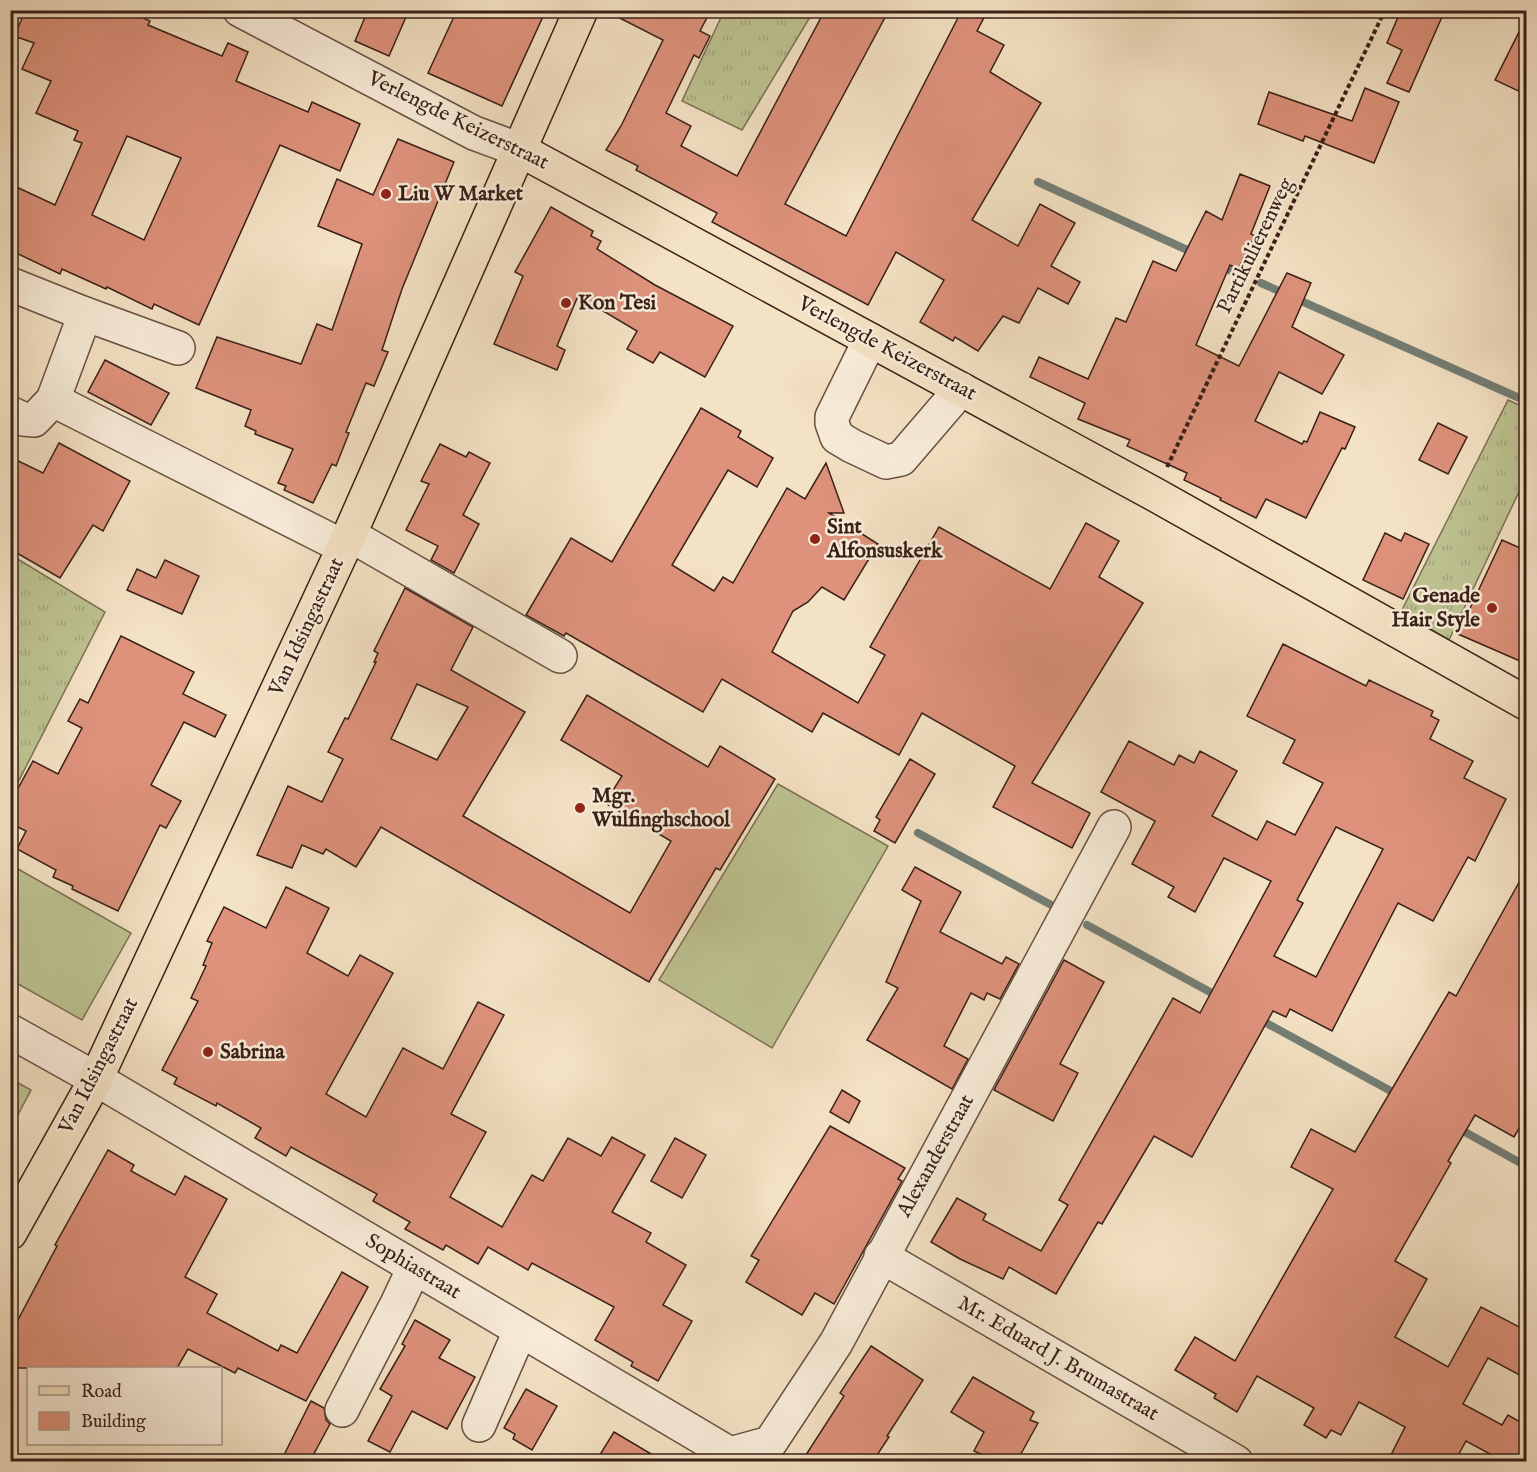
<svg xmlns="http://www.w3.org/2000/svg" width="1537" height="1472" font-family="'IM FELL English',serif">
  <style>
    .grass { fill: url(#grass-tufts); stroke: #7c7254; stroke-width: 1.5 }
    .garden { fill: #bec392; stroke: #7c7254; stroke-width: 1.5 }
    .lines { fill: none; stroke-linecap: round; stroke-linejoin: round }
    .stream { stroke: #747e76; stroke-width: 8 }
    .building { fill: #de927c; stroke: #392017; stroke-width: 1.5; fill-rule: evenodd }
    .minor-casing { stroke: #685042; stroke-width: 36 }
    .major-casing { stroke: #392017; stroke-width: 36 }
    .path { stroke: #392017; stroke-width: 4; stroke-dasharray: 4.5 3; stroke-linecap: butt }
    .minor { stroke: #f8ecd9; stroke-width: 33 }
    .major { stroke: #f4e2c4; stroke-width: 33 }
    .poi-dot { fill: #8f2418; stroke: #f8ecd9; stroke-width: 2 }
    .labels { text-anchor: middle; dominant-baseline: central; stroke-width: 5; stroke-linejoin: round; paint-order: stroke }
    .street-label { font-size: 21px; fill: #392017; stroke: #f8ecd9 }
    .poi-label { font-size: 21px; font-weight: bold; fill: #392017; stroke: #f8ecd9; text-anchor: start }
  </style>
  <defs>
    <pattern id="grass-tufts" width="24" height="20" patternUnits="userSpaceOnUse" patternTransform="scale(1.5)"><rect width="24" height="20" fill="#bec392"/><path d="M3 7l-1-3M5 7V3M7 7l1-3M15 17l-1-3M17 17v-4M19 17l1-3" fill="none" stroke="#a4a77d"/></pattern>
  </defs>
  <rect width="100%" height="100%" fill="#f4e2c4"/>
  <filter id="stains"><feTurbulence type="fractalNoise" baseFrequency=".00333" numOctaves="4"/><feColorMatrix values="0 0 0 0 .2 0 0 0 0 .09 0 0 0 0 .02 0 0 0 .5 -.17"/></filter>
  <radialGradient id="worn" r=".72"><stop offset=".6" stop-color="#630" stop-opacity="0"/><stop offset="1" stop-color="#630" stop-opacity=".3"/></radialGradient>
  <!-- grass -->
  <g class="grass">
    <path d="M724,11H816L810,17L742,130L682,101Z"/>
    <path d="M1508,400L1526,408V477L1449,640L1401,612Z"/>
    <path d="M11,555L105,612L11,796Z"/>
  </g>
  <!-- garden -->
  <g class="garden">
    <path d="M778,784L888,846L772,1048L659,980Z"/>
    <path d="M11,865L131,933L82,1020L11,980Z"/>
    <path d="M11,1079L31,1090L11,1128Z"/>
  </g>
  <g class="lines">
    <!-- stream -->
    <g class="stream">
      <path d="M1038,182L1196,254"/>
      <path d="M1218,265L1245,277"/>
      <path d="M1261,283L1526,401"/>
      <path d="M918,833L1055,907"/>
      <path d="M1087,925L1221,998"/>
      <path d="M1259,1019L1400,1096"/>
      <path d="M1456,1127L1526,1166"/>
    </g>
  </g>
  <!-- building -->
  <g class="building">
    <path d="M26,10H125L150,21L148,25L222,56L228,43L248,52L236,81L308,112L312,102L360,124L340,171L280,145L199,325L154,304L152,309L107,287L106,289L62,269L60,274L10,250V184L55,205L82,143L74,140L78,131L36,113L51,81L22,69L34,43L14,36ZM127,136L181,158L144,240L92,215Z"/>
    <path d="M368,10H409L389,56L355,41Z"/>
    <path d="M457,10H546L502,106L428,73Z"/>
    <path d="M604,10H711L700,31L710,36L699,58L694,55L666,113L691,126L681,146L737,176L825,10H889L785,204L846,236L962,10H988L977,31L1004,45L990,72L1041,103L972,220L1018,246L1040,204L1075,223L1051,266L1080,282L1068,304L1038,288L1019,323L1003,316L978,351L955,337L953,341L920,322L944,280L896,252L868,305L712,222L717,213L636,170L638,166L606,150L621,126L663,40Z"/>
    <path d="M1401,10H1445L1409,92L1387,83L1402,50L1387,43Z"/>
    <path d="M1527,16V95L1495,80Z"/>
    <path d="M1365,88L1399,102L1374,163L1305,136L1303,141L1258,124L1269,92L1352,121Z"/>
    <path d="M398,139L454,162L402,289L382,350L388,352L374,386L366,383L346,432L349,433L336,466L332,464L313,503L284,490L286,486L278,483L293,449L255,434L256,431L245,426L251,410L196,388L217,337L301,364L317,324L332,330L362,244L318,226L337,179L373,195Z"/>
    <path d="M1240,174L1270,186L1251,234L1255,236L1238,269L1230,265L1196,345L1239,366L1287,273L1311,283L1292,327L1344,355L1322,394L1279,372L1255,421L1302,444L1304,441L1307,442L1320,412L1355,427L1345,449L1342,448L1306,518L1266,499L1256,518L1220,500L1221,498L1184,480L1187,473L1127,446L1130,440L1078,419L1085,403L1030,377L1039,357L1088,379L1116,318L1126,322L1153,261L1176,271L1206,211L1222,220Z"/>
    <path d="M551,207L593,231L591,236L601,241L597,249L655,285L733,326L705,377L660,352L653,363L627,349L637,331L578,296L557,346L565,350L557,370L494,344L523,276L515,272Z"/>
    <path d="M105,360L169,393L151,425L88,392Z"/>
    <path d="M701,408L741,431L738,437L773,458L757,487L728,470L672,565L714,591L723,577L733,583L787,488L805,499L826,463L844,513H829L878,544L844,600L822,587L808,602L793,611L772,652L858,703L885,655L870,647L939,527L1050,589L1086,523L1119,541L1099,577L1143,603L1032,783L1090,813L1072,848L993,807L1015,766L922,713L899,755L823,713L812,732L722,679L703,712L566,633L564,636L526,615L571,538L612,562Z"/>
    <path d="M1438,423L1467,437L1448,474L1419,460Z"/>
    <path d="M59,443L130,481L103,531L93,525L60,578L10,549V457L43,473Z"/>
    <path d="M440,444L466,457L469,452L490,463L463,515L479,524L454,573L431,560L438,546L406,530L429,484L421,481Z"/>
    <path d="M1385,533L1401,541L1405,533L1429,544L1403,599L1363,580Z"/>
    <path d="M1502,540L1527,551V664L1458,634Z"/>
    <path d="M165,560L199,576L182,614L127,590L137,569L156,578Z"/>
    <path d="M405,588L473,627L451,670L525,712L463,816L630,913L671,841L605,803L622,776L561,740L587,695L708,767L720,746L775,779L720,870L716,868L649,982L381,827L356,867L326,849L323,854L302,845L292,868L257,855L288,786L322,802L343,759L328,752L345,718L348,719L376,662H374L378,653L374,651ZM417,684L468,707L437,760L391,739Z"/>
    <path d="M121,636L194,672L183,694L226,715L215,737L184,722L151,785L181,801L166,828L160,825L118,911L72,889L73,886L53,877L56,870L17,849L26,831L10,823V803L33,761L58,774L82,728L68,721L80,699L88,703Z"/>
    <path d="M1283,644L1366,686L1369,680L1433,711L1431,716L1439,720L1430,739L1473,761L1464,778L1506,799L1475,861L1468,857L1433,921L1398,903L1332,1031L1290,1009L1286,1017L1273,1011L1192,1157L1154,1136L1102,1224L1098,1222L1056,1294L1009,1267L1003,1279L960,1259L931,1242L957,1198L986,1214L983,1220L1041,1251L1068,1205L1059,1200L1173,998L1200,1013L1271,881L1224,858L1195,912L1168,897L1174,887L1132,864L1155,821L1101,792L1129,741L1174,765L1179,755L1194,763L1200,751L1237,771L1212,816L1257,840L1267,821L1295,835L1323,783L1283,763L1295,740L1247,716ZM1336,827L1383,849L1316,977L1274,956L1303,903L1297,900Z"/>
    <path d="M910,759L935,774L895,843L874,831L880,820L876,817Z"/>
    <path d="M915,867L961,892L940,932L1002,964L1006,957L1019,964L1000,999L987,993L984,1000L971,993L944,1046L968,1059L952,1089L867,1040L898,988L886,982L921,901L902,890Z"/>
    <path d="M1527,868V1115L1514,1137L1475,1115L1448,1161L1451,1163L1395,1261L1427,1279L1395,1337L1448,1367L1481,1307L1527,1331V1379L1488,1358L1463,1404L1502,1425L1508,1415L1527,1426V1461H1503L1466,1441L1455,1461H1403L1391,1455L1405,1427L1359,1402L1341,1435L1331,1430L1326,1438L1304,1425L1314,1408L1257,1376L1237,1412L1214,1398L1216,1394L1175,1370L1195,1337L1235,1361L1333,1189L1291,1167L1311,1129L1355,1152L1449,992L1456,996Z"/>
    <path d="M286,887L329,908L307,953L348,976L360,955L393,973L326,1094L366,1117L403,1048L443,1069L478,1002L504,1015L451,1114L486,1132L450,1197L502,1227L532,1175L543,1181L568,1138L601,1156L612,1137L645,1155L612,1212L651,1233L646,1242L686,1265L663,1305L692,1321L658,1381L631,1366L633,1362L595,1340L614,1307L532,1263L528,1270L488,1247L478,1264L446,1245L443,1250L405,1229L410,1222L373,1201L377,1194L291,1147L286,1156L255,1138L261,1128L217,1103L216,1106L174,1084L177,1078L162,1070L198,1001L191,998L206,966L203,965L212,943L207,941L224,907L266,928Z"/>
    <path d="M1064,960L1104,982L1060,1064L1078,1073L1053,1121L994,1090Z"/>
    <path d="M842,1090L860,1101L849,1123L830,1112Z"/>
    <path d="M830,1126L905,1168L898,1179L902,1181L834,1304L815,1293L802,1315L746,1282L759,1260L751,1256Z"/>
    <path d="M675,1138L706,1155L682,1198L651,1181Z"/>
    <path d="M108,1150L134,1165L131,1171L175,1195L185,1176L227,1199L185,1277L217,1294L207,1313L278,1351L281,1345L297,1353L342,1272L368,1287L306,1401L238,1368L235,1373L188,1349L177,1368H10V1335L57,1246L55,1245Z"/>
    <path d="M415,1320L450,1340L439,1358L475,1377L447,1429L412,1411L390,1452L368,1441L392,1396L380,1389L405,1346L402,1344Z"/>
    <path d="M871,1346L923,1380L887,1436L889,1437L873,1461H802L844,1396L840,1393Z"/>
    <path d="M973,1377L1034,1412L1030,1420L1038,1423L1017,1461H995L974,1451L984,1432L951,1412Z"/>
    <path d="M526,1389L557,1406L532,1450L513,1439L515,1434L504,1428Z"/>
    <path d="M311,1401L324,1408L326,1420L330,1424L310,1461H281Z"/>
    <path d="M614,1432L663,1461H596Z"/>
  </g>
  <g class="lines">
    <!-- minor casing -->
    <g class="minor-casing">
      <g id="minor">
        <path d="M240,10L474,133L520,150"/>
        <path d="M10,284L85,314L178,348"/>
        <path d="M870,340L832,417V423L837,437L852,446L886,462L901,459L961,389"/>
        <path d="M53,400L344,547"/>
        <path d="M10,413L23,419L34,420L53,400L85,314"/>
        <path d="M350,535L560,656"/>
        <path d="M10,1031L96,1079L730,1454"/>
        <path d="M881,1256L1236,1462"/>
        <path d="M342,1410L397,1304L414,1268"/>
        <path d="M479,1425L520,1331"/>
        <path d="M730,1454L770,1443L836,1343L1114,827"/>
      </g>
    </g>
    <!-- major casing -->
    <g class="major-casing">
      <g id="major">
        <path d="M520,150L1154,494L1526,703"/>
        <path d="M10,1233L96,1079L344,547L581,10"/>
      </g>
    </g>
    <!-- path -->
    <path class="path" d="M1167,467L1385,10"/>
    <!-- minor -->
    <use href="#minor" class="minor"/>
    <!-- major -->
    <use href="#major" class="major"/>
  </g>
  <!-- markers -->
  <g class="poi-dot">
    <circle cx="386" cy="194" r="6"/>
    <circle cx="566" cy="303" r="6"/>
    <circle cx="815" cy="539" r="6"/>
    <circle cx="1492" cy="608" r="6"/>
    <circle cx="580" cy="808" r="6"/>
    <circle cx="208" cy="1052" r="6"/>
  </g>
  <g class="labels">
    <!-- street labels -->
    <g class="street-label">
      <text transform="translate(458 121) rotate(26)">Verlengde Keizerstraat</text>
      <text transform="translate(1256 246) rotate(-64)">Partikulierenweg</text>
      <text transform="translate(887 349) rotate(28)">Verlengde Keizerstraat</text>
      <text transform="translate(307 627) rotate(-65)">Van Idsingastraat</text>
      <text transform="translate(99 1066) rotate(-63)">Van Idsingastraat</text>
      <text transform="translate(936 1156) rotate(-61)">Alexanderstraat</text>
      <text transform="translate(413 1267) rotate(31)">Sophiastraat</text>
      <text transform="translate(1058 1359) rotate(30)">Mr. Eduard J. Brumastraat</text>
    </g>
    <!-- poi labels -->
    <g class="poi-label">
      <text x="398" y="194">Liu W Market</text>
      <text x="578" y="303">Kon Tesi</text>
      <text x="827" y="527">Sint<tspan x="827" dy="24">Alfonsuskerk</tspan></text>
      <text x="1480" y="596" text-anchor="end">Genade<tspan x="1480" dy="24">Hair Style</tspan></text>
      <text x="592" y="796">Mgr.<tspan x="592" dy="24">Wulfinghschool</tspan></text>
      <text x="220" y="1052">Sabrina</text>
    </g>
  </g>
  <!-- margin -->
  <rect width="1537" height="1472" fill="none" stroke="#f4e2c4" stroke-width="36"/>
  <rect x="12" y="12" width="1513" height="1448" fill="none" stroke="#392017" stroke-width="3"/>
  <rect x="18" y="18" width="1501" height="1436" fill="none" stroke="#392017" stroke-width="1.5"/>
  <!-- legend -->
  <rect x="27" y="1367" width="195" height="78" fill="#f8ecd9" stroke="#ac9a8b" stroke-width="1.5"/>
  <rect x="39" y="1386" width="30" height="9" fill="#f4e2c4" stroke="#ac9a8b" stroke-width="1.5"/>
  <text x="81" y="1397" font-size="18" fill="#392017">Road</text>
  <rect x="39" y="1412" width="30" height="18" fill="#de927c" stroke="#ac9a8b" stroke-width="1.5"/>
  <text x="81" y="1427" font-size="18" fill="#392017">Building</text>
  <rect width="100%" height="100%" filter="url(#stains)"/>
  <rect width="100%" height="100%" fill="url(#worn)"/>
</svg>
